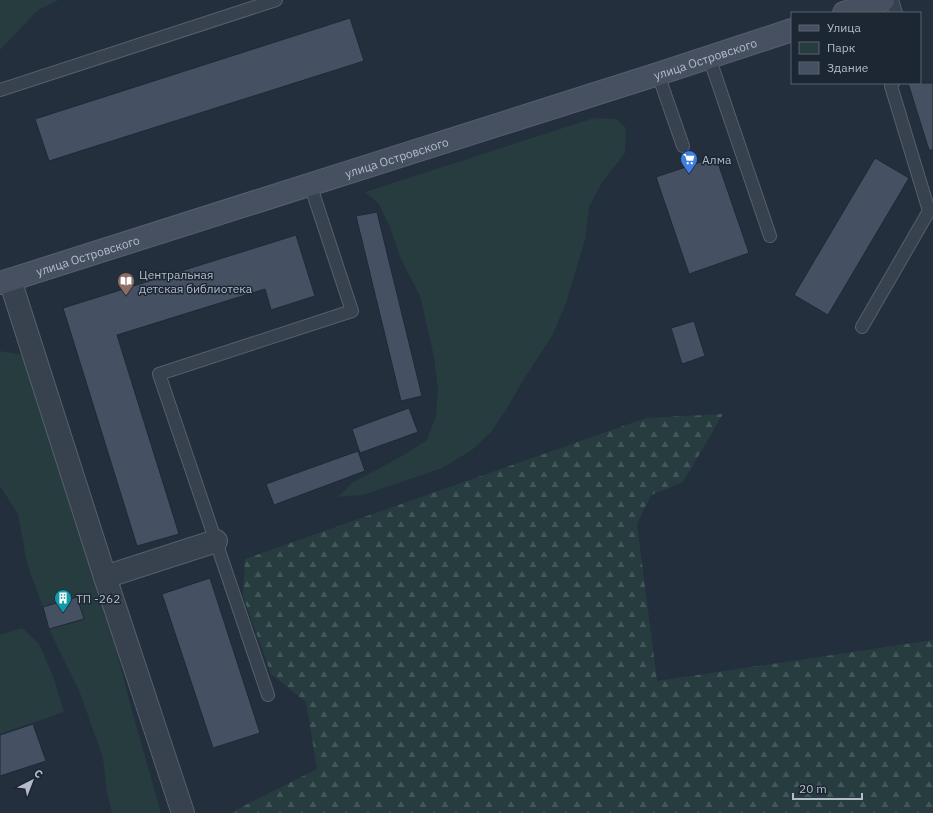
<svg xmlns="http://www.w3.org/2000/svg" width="933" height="813" font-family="'IBM Plex Sans',sans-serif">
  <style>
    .green { fill: #263c3f }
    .forest { fill: url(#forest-firs) }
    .building { fill: #455162; stroke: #1f2835 }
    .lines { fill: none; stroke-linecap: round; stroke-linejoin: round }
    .lane-casing { stroke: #565f6c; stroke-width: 14 }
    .street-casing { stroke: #565f6c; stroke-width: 24 }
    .secondary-casing { stroke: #565f6c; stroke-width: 24 }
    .lane { stroke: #38414e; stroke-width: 12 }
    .street { stroke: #38414e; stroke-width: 22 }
    .secondary { stroke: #465061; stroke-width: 22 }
    .labels { text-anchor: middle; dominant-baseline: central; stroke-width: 3; stroke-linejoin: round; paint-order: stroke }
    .street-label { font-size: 12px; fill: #b4bcc9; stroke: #1d2633 }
    .poi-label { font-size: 12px; fill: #b4bcc9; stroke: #1d2633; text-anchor: start }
  </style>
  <defs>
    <pattern id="forest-firs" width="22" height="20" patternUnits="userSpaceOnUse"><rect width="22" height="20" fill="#263c3f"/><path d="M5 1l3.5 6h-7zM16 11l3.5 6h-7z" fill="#435659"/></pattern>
  </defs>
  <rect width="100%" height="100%" fill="#242f3e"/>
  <!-- green -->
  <g class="green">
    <path d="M0,0H59L38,10L0,50Z"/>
    <path d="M594,118L616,119L626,128L625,153L601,184L589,207L585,240L566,303L552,336L524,379L506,410L491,432L472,450L442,468L363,495L338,497L353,482L380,468L402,456L427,440L436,416L438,390L434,357L420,296L401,259L389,225L379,204L365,192Z"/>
    <path d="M0,351L23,355L82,536L114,641L131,707L161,813H112L107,793L103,758L80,693L49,629L43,607L27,564L18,514L0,486Z"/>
    <path d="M22,628L39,644L53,676L64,712L0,734V635Z"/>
  </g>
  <!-- forest -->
  <path class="forest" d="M723,414L683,482L651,495L637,524L657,681L933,640V813H230L317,769L306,702L271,674L243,596L245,559L646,418Z"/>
  <!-- building -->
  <g class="building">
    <path d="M350,18L364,61L49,161L35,119Z"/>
    <path d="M908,83H933V150H929Z"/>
    <path d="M716,157L749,253L689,274L656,177Z"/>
    <path d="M875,158L909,178L828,315L794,295Z"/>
    <path d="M377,212L422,396L401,401L356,216Z"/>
    <path d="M296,235L315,296L271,310L265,289L117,335L179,534L137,546L63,308Z"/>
    <path d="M694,321L705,356L682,364L671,328Z"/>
    <path d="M409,408L418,432L360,453L352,429Z"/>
    <path d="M358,451L365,471L274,505L266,484Z"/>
    <path d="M210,578L260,733L213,748L162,594Z"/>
    <path d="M77,597L84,619L49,629L43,607Z"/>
    <path d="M33,724L46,761L0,776V735Z"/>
  </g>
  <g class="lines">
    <!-- lane casing -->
    <g class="lane-casing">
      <g id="lane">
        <path d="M892,0L896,13"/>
        <path d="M709,57L770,236"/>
        <path d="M658,74L683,146"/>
        <path d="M0,90L276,0"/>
        <path d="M862,327L929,211L891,86L893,83"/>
        <path d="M268,695L159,374L352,311L310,184"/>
      </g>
    </g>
    <!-- street casing -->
    <g class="street-casing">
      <g id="street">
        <path d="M10,280L105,577L183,813"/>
        <path d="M105,577L216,541"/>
      </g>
    </g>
    <!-- secondary casing -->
    <g class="secondary-casing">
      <g id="secondary">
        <path d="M844,13L883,0"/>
        <path id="s1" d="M0,283L658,74L792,30"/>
      </g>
    </g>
    <!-- lane -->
    <use href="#lane" class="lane"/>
    <!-- street -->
    <use href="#street" class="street"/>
    <!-- secondary -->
    <use href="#secondary" class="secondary"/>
  </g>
  <!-- icons -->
  <defs>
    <g id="supermarket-pin" transform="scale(0.9)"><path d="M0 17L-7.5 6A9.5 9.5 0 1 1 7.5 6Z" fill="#3f7fe0" stroke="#1d2633"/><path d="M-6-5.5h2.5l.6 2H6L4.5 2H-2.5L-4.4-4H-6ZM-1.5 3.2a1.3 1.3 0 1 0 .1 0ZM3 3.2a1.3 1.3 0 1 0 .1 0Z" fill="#fff"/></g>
    <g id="library-pin" transform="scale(0.9)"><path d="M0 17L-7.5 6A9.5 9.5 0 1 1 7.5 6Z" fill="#8d6e63" stroke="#1d2633"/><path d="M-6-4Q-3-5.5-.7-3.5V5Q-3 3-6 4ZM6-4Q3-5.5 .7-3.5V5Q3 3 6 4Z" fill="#fff"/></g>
    <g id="building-pin" transform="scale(0.9)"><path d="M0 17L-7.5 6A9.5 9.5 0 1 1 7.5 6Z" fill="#0f9aa8" stroke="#1d2633"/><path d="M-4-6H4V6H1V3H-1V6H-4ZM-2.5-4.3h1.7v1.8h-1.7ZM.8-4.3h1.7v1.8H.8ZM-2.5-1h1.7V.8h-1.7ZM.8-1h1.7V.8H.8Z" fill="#fff"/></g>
  </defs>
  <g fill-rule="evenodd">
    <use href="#supermarket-pin" x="689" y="159"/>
    <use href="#library-pin" x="126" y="281"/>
    <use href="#building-pin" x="63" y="598"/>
  </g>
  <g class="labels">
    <!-- street labels -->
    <g class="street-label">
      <text stroke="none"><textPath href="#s1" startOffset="740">улица Островского</textPath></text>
      <text stroke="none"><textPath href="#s1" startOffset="416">улица Островского</textPath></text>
      <text stroke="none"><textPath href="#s1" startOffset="92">улица Островского</textPath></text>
    </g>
    <!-- poi labels -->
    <g class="poi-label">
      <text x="702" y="159">Алма</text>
      <text x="139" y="274">Центральная<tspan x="139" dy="14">детская библиотека</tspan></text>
      <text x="76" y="598">ТП -262</text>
    </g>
  </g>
  <!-- legend -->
  <rect x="791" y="12" width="130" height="72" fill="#1d2633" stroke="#59626f"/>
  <rect x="799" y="25" width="20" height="6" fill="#465061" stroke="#59626f"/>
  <text x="827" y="32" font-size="12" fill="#b4bcc9">Улица</text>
  <rect x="799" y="42" width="20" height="12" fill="#263c3f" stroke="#59626f"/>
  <text x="827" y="52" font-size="12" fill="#b4bcc9">Парк</text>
  <rect x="799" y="62" width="20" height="12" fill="#455162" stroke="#59626f"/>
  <text x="827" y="72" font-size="12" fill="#b4bcc9">Здание</text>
  <!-- north arrow -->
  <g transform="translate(32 781) rotate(42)" stroke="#1d2633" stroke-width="3" paint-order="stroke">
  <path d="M0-3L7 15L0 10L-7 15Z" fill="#b4bcc9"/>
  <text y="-6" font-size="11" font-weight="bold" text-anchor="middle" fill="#b4bcc9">С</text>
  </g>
  <!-- scale -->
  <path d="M793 793v6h69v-6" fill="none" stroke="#b4bcc9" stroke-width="2"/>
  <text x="799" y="793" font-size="12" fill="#b4bcc9" stroke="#1d2633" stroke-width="3" paint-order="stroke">20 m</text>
</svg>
